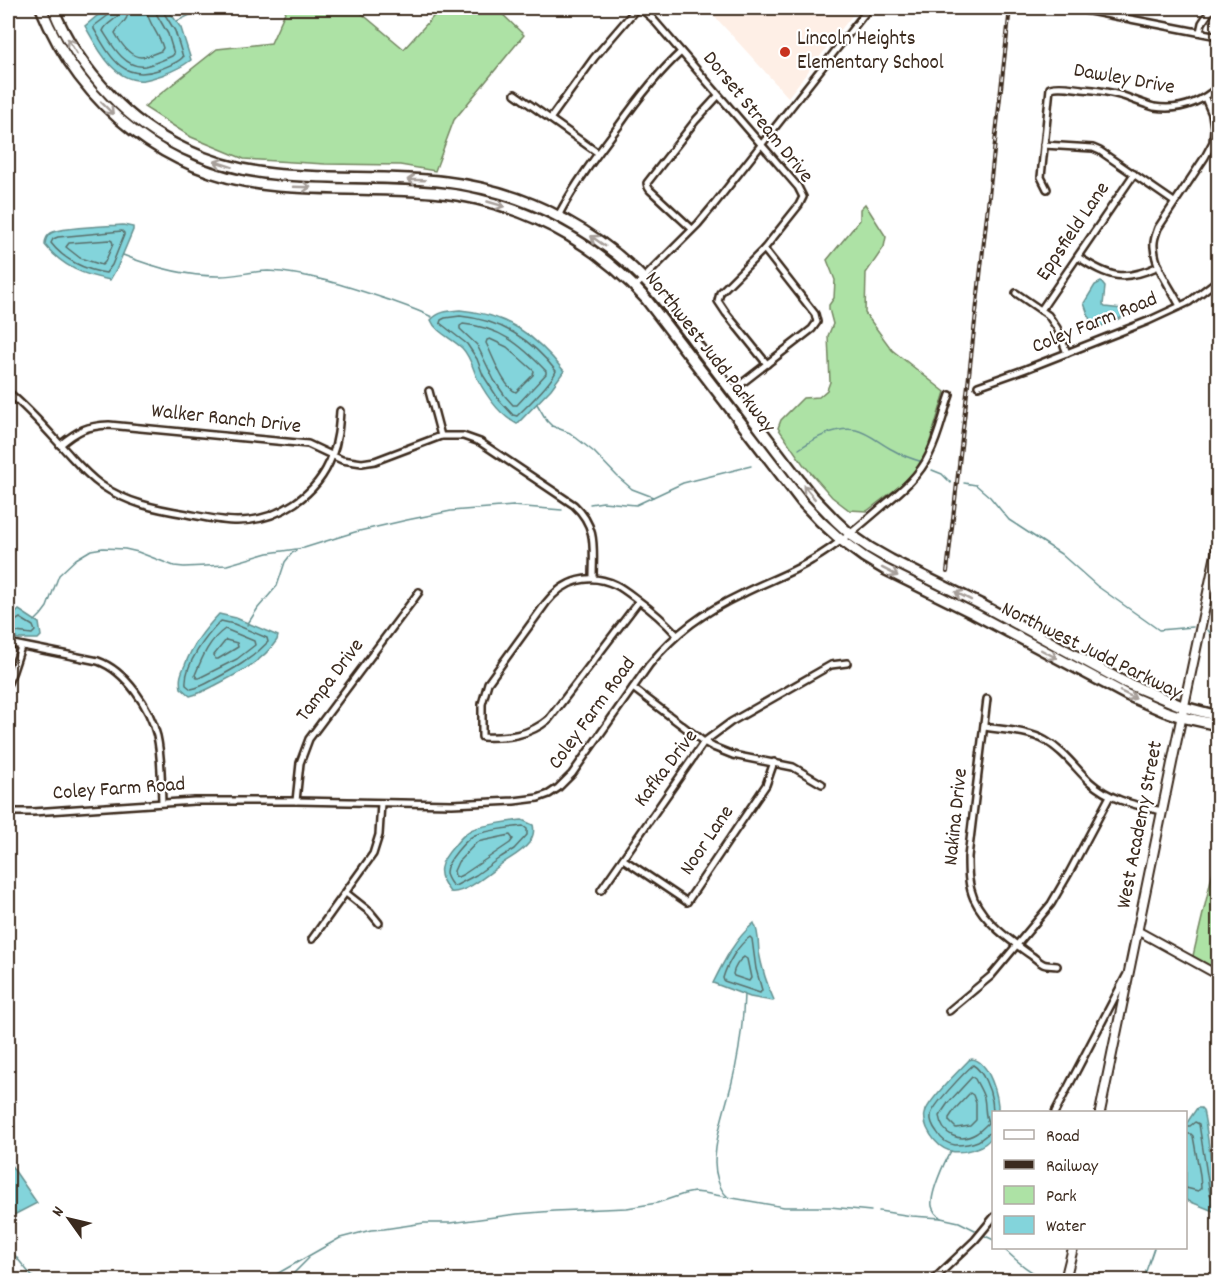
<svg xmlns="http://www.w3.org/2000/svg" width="1226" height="1288" font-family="Dekko,sans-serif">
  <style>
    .built { fill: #feefe6 }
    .green { fill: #ade2a5; stroke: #748662; stroke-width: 1.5 }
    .water { fill: #83d4db; stroke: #66908f; stroke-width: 1.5 }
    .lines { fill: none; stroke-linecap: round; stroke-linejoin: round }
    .shore { stroke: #586e6a; stroke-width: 1.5 }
    .stream { stroke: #66908f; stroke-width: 1.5 }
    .minor-casing { stroke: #3b2a1e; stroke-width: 10 }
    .tertiary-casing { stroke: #3b2a1e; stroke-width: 11 }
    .secondary-casing { stroke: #3b2a1e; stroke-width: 12 }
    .trunk-casing { stroke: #3b2a1e; stroke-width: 14 }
    .minor { stroke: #fff; stroke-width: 5 }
    .tertiary { stroke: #fff; stroke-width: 7 }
    .secondary { stroke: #fff; stroke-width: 8 }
    .trunk { stroke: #fff; stroke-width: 9 }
    .rail-casing { stroke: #3b2a1e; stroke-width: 4 }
    .rail { stroke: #fff; stroke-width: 1.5; stroke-dasharray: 4.5; stroke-linecap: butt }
    .oneway { stroke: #a79f9a }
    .poi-dot { fill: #c8321e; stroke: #fff; stroke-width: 2 }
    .labels { text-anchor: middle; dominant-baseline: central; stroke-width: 4.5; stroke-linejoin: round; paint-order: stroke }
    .poi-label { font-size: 21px; fill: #3b2a1e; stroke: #fff; text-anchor: start }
    .street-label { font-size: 21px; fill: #3b2a1e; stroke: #fff }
  </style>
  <rect width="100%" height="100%" fill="#fff"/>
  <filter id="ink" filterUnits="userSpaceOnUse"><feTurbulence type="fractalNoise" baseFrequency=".0167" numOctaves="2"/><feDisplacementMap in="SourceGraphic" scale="12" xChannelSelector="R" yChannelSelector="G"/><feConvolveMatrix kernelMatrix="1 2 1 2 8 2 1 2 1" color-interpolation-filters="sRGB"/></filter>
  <g filter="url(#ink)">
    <!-- built -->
    <path class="built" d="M707,8H858L788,97Z"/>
    <!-- green -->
    <g class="green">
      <path d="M44,8H49L86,73L179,150L298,179L428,184L457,187L488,194L531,208L560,221L559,223L503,203L286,183L240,177L194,162L148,137L109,106L70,58Z"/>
      <path d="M291,8H355L404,49L441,8H496L524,35L454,120L435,171L400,165L325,164L244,159L191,137L144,107L217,49L271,43L286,10Z"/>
      <path d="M865,204L886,237L884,247L866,273L865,313L892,350L945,392L926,454L918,472L867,511L849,510L832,497L803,464L778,428L781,420L803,398L819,397L827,390L830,382L828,336L833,324L829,309V305L834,298L835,280L827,260L860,220V209Z"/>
      <path d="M698,355L712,370L783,464L781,466L770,454L696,357Z"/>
      <path d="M1218,850V976L1192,960Z"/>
    </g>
    <!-- water -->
    <g class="water">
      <path d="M112,8H167L181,28L191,60C182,67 173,71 162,75C156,77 150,79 144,80C114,83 97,47 85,26L103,11Z"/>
      <path d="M123,225L133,227V230L117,268L110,280C83,275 63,267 45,245C45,240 46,236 51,233C62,227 109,226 123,225Z"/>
      <path d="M1101,282L1105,287L1103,305L1105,307L1131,310L1133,313L1094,329L1092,326L1084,303L1095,285Z"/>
      <path d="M460,310C507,314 535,335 564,371L551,389L517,424C499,415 486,395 477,378C473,368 470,356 462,348C452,338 436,333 431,320C439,311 449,311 460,310Z"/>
      <path d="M19,610L39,623L41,636L38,639H19L8,636V620Z"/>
      <path d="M219,614L236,618L278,636L277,640C262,662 239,673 216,685C208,689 199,694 190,696L181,688C179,679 181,673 185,665C193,644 204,630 219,614Z"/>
      <path d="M522,820L533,825C535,832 533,837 529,843C522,852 512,857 503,863C489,873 466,894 450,892C435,873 439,863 454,846C458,841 464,834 471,830C478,826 512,821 522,820Z"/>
      <path d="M754,923C759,932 758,942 759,952C762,969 767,985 774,1000L773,1001L750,997L713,983C724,961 735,939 754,923Z"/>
      <path d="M972,1059C989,1061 999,1097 998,1112H994C994,1120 995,1129 992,1136C986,1148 963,1154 950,1151C936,1147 920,1125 926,1110C934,1094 956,1074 969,1060Z"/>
      <path d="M1197,1108H1201L1203,1110C1208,1135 1211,1160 1214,1185C1215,1195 1219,1203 1218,1213L1186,1200V1124Z"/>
      <path d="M8,1161L37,1203L8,1218Z"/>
    </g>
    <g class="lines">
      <!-- shore -->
      <g class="shore">
        <path d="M112,8L110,14L94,26V29C110,56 122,82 158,70C167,66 177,64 183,57L175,31L164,13L163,8"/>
        <path d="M120,8C119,22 107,20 103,31C112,45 125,69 145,66C154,64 163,60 172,56L174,54L168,34L157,15L155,8"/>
        <path d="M129,8C128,22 121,23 115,33C120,42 129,57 141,57C148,57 155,53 161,51L163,48C159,33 147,22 146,8"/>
        <path d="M122,231L124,233V235L112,265L106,273C85,270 64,260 51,243L53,239L58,237Z"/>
        <path d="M110,240L112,241L113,244L105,262L102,265L80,258L66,247L69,243Z"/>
        <path d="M460,316C501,320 531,339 556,371C552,383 527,406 517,416L513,415L499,400L483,375L477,359L467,344L440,323L441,320L445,318Z"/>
        <path d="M463,324C500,327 521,345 546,371V374L517,405H513L505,396L494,380L477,345L460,329V326Z"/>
        <path d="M490,339L507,347L534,371L533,375L516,392C503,387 493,356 486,343L487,340Z"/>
        <path d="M221,621L234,624L267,638L268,642C252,659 234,669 213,680C206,684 198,688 191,689L186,685C184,664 207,635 221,621Z"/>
        <path d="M8,623H12L20,618L33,626L35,631L32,634L8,631"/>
        <path d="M225,629L254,641L255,645L237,659L199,678H197L195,675C202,658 209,640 225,629Z"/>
        <path d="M226,640L237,643L238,647L218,659H215L214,655Z"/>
        <path d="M523,826L527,829V835L514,849L501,857L476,875L455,886L452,885C449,881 446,877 446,872C446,862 466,839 475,835C484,831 513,827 523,826Z"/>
        <path d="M510,835L513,839L510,843L464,874L458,877L455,876L454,871L458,862L477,842Z"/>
        <path d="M750,937L752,939L756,969L762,990L760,993L724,981L723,978C727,964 738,945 750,937Z"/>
        <path d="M744,957L747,959L751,978L749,981L734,976L733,974C734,968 739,960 744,957Z"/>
        <path d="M972,1077L975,1079C978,1085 982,1091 984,1098C986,1108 984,1113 988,1123C985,1126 981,1130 977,1133C960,1144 942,1135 939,1116L948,1103Z"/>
        <path d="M970,1093L973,1095L976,1103V1120L970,1126L956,1128L949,1121V1118L955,1109Z"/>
        <path d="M994,1116C992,1110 993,1106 992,1101C990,1089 983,1071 973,1065C965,1072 933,1105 931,1115C930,1121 934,1128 937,1132C941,1139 947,1144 955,1145C962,1145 971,1144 978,1141C984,1138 986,1133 994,1132"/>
        <path d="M1186,1126H1190L1195,1122L1199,1124L1210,1194L1214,1200H1218"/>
        <path d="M1186,1134H1191L1193,1136L1200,1175L1201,1188L1198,1191L1186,1188"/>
      </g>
      <!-- stream -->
      <g class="stream">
        <path d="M177,21L192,14L218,8"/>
        <path d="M123,255C153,267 185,276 217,276C234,277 250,271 268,271C309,273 350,287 389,300C403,305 418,310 432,317"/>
        <path d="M537,404L547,421L552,426L570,433L594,452L617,476L632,489L653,497"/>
        <path d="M799,449C815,438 836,426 856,430C869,433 881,444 893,450C903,456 912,459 923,462"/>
        <path d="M932,470L942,474L951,483"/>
        <path d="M964,483L976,485L990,497L1009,520L1061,554L1097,586L1159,630L1193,627"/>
        <path d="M590,504L603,502L636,505L683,483L751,466"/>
        <path d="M35,621L41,615L47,607L59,575L76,559L91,550L103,548L125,549L138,552L174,566L184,567L227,565L268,553L304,548L355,532L407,520L451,511L513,506L562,510"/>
        <path d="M247,625L258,608L277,586L285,562L292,553L296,551"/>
        <path d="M1208,630L1218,644"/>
        <path d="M727,1196C719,1189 715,1174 715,1162C715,1138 725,1109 731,1086C739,1056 743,1024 744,994"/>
        <path d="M879,1211L912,1216L941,1218L959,1222L977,1231"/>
        <path d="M941,1218C937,1215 933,1211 932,1206C930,1194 944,1162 951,1151"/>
        <path d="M985,1236L994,1240"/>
        <path d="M8,1240L12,1252L35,1280"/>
        <path d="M1003,1248C1017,1261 1030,1274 1050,1280"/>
        <path d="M269,1280L275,1275L340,1238L371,1230L384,1229L424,1223H450L517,1214L554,1211L627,1208L657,1203L684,1194L694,1192L704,1193L784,1207H830L871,1211"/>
        <path d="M287,1280L309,1258"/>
        <path d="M1143,1280L1154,1248"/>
      </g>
      <!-- minor casing -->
      <g class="minor-casing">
        <g id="minor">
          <path d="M640,8L652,18L798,187L803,197L799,205L764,249L720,293L718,301L726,313L767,364"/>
          <path d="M1074,8L1218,36"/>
          <path d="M1200,32L1202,23L1212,8"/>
          <path d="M515,94L598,153"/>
          <path d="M550,119L594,58L637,8"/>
          <path d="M1044,145L1093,148L1100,151L1174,202"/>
          <path d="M1047,189L1041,177L1050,88C1060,85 1072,88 1082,89C1096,90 1110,92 1123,96C1134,100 1144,104 1154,107C1178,111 1200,103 1218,87"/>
          <path d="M558,216C575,184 596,156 618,127C637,100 657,74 681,52"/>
          <path d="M692,229L650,190L648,187L647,183L696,120L718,96"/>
          <path d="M1078,257C1110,278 1123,282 1159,266"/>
          <path d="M635,287L698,224L713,206L869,8"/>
          <path d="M1016,293L1048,315L1057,328L1067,353"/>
          <path d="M1180,306C1171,288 1155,268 1154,247C1153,240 1156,234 1158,228L1205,157L1213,142L1214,128L1212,114L1205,98"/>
          <path d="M1041,310L1134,174"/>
          <path d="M978,386L1026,369L1148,321L1189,302L1218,280"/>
          <path d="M429,391L441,436"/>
          <path d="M732,391L812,329L817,322L815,314L764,249"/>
          <path d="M8,392C29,409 47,430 65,450C77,463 87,475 101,485C127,503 156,509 187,514C203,517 220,521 237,521C278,521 318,495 332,456C338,441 339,426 340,411"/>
          <path d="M60,445C78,430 87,426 109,425L308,444L342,460L362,463L375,461L441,436H463L480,442L574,505C598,527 593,549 593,578"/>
          <path d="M639,601L549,719C529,736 507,738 482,737V704L488,683L546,603C564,580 589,572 616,585C624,589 631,595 639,601C653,611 665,622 677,635"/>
          <path d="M8,643L98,661C126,671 150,708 157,736C162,758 161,780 162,802"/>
          <path d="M8,683L13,671L21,647"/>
          <path d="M633,688L704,742L713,747L733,755L793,767L822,784"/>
          <path d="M987,699L968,857C968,872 968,885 974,899C985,923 1011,941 1032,956C1035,958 1039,962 1043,964C1047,966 1053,965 1057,966"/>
          <path d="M984,727C1004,730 1029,731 1046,741C1064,751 1076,769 1090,782C1111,801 1136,805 1162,811"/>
          <path d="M296,801L300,763L309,739L419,592"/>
          <path d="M8,812H33L194,801H296L452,804L514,801L538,798L549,794L558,788L572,774L649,665C676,632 704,612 742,594C765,582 790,574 812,560C838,545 861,525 884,505C901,491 920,475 929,455C939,436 943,414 950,395"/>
          <path d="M623,859L687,902L766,785L774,762"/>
          <path d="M601,890L704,742L731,722L831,665L847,663"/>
          <path d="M346,893L370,912L379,923"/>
          <path d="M312,939L373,854L379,835L381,803"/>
          <path d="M949,1011L991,976L1051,904L1069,873L1110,796"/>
          <path d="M1055,1112L1126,976"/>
          <path d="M933,1280L975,1240L994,1217"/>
        </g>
      </g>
      <!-- tertiary casing -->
      <g class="tertiary-casing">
        <path id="tertiary" d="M1138,931L1218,975"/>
      </g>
      <!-- secondary casing -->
      <g class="secondary-casing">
        <g id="secondary">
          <path d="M1100,1112L1178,734L1218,545"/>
          <path d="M1065,1280L1073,1248"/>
        </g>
      </g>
      <!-- trunk casing -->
      <g class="trunk-casing">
        <g id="trunk">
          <path d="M41,8C81,107 169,177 278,186C315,189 354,189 391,190C420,191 449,192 477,199C543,214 601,249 646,299L802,502L820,521L841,540L864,557L884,569L973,613L1127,695L1164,711L1182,717L1218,725"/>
          <path d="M53,8C66,41 86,70 111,96C152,140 213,168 273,174C330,180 389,175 446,182C487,187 529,200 565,220C598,238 628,261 652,288C674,312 692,339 712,365C745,408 777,452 811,495L835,520L850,534L870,548L891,560L980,604L1124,682L1184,707L1218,716"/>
        </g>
      </g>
      <!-- minor -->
      <use href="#minor" class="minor"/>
      <!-- tertiary -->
      <use href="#tertiary" class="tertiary"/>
      <!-- secondary -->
      <use href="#secondary" class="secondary"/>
      <!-- trunk -->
      <use href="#trunk" class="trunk"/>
      <!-- rail casing -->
      <g class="rail-casing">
        <path id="rail" d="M947,572L1010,8"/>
      </g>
      <!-- rail -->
      <use href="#rail" class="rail"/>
    </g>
    <!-- one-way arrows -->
    <defs><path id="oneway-shaft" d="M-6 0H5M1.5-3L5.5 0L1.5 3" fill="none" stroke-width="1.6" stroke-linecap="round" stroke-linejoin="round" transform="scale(1.5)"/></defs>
    <g class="oneway">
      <use href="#oneway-shaft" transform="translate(72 46) rotate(-121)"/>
      <use href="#oneway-shaft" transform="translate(107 108) rotate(45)"/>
      <use href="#oneway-shaft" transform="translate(223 164) rotate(-162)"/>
      <use href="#oneway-shaft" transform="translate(416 180) rotate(-178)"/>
      <use href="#oneway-shaft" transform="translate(302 187) rotate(2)"/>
      <use href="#oneway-shaft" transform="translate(496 204) rotate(16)"/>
      <use href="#oneway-shaft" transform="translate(598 241) rotate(-145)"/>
      <use href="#oneway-shaft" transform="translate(809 492) rotate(-130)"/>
      <use href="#oneway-shaft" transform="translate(890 572) rotate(27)"/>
      <use href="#oneway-shaft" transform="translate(963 596) rotate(-153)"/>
      <use href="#oneway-shaft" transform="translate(1049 654) rotate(28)"/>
      <use href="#oneway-shaft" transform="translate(1128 695) rotate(25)"/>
    </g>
  </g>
  <!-- markers -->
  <circle class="poi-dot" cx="785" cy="52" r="6"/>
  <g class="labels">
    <!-- poi labels -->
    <g class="poi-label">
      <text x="797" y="40">Lincoln Heights<tspan x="797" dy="24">Elementary School</tspan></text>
    </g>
    <!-- street labels -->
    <g class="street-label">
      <text transform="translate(1124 80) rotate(10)">Dawley Drive</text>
      <text transform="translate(757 118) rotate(51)">Dorset Stream Drive</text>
      <text transform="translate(1074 232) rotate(-56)">Eppsfield Lane</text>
      <text transform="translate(1095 324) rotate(-22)">Coley Farm Road</text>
      <text transform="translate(709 353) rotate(52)">Northwest Judd Parkway</text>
      <text transform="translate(226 420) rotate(6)">Walker Ranch Drive</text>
      <text transform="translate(1091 652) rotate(26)">Northwest Judd Parkway</text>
      <text transform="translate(331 681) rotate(-53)">Tampa Drive</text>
      <text transform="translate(593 714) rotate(-54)">Coley Farm Road</text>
      <text transform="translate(667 769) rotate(-53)">Kafka Drive</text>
      <text transform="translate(119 790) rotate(-4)">Coley Farm Road</text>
      <text transform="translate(957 817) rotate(-84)">Nakina Drive</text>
      <text transform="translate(1141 825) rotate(-79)">West Academy Street</text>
      <text transform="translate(708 841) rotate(-56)">Noor Lane</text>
    </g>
  </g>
  <!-- margin -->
  <rect width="1226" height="1288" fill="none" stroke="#fff" stroke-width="30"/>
  <rect x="15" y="15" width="1196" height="1258" fill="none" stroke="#3b2a1e" stroke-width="2" filter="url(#ink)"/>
  <!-- legend -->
  <rect x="992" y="1111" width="195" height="138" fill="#ffffff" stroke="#b1aaa5" stroke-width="1.5"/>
  <rect x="1004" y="1130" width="30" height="9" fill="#ffffff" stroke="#b1aaa5" stroke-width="1.5"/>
  <text x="1046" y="1141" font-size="18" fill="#3b2a1e">Road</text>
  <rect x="1004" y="1160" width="30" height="9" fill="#3b2a1e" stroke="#b1aaa5" stroke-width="1.5"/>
  <text x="1046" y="1171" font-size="18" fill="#3b2a1e">Railway</text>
  <rect x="1004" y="1186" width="30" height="18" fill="#ade2a5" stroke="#b1aaa5" stroke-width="1.5"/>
  <text x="1046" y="1201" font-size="18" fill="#3b2a1e">Park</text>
  <rect x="1004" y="1216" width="30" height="18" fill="#83d4db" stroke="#b1aaa5" stroke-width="1.5"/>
  <text x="1046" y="1231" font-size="18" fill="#3b2a1e">Water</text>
  <!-- north arrow -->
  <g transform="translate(69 1219) rotate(304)" stroke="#ffffff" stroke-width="4.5" paint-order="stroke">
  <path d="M0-4.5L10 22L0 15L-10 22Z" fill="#3b2a1e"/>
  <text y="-9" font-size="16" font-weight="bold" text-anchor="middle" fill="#3b2a1e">N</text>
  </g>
</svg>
